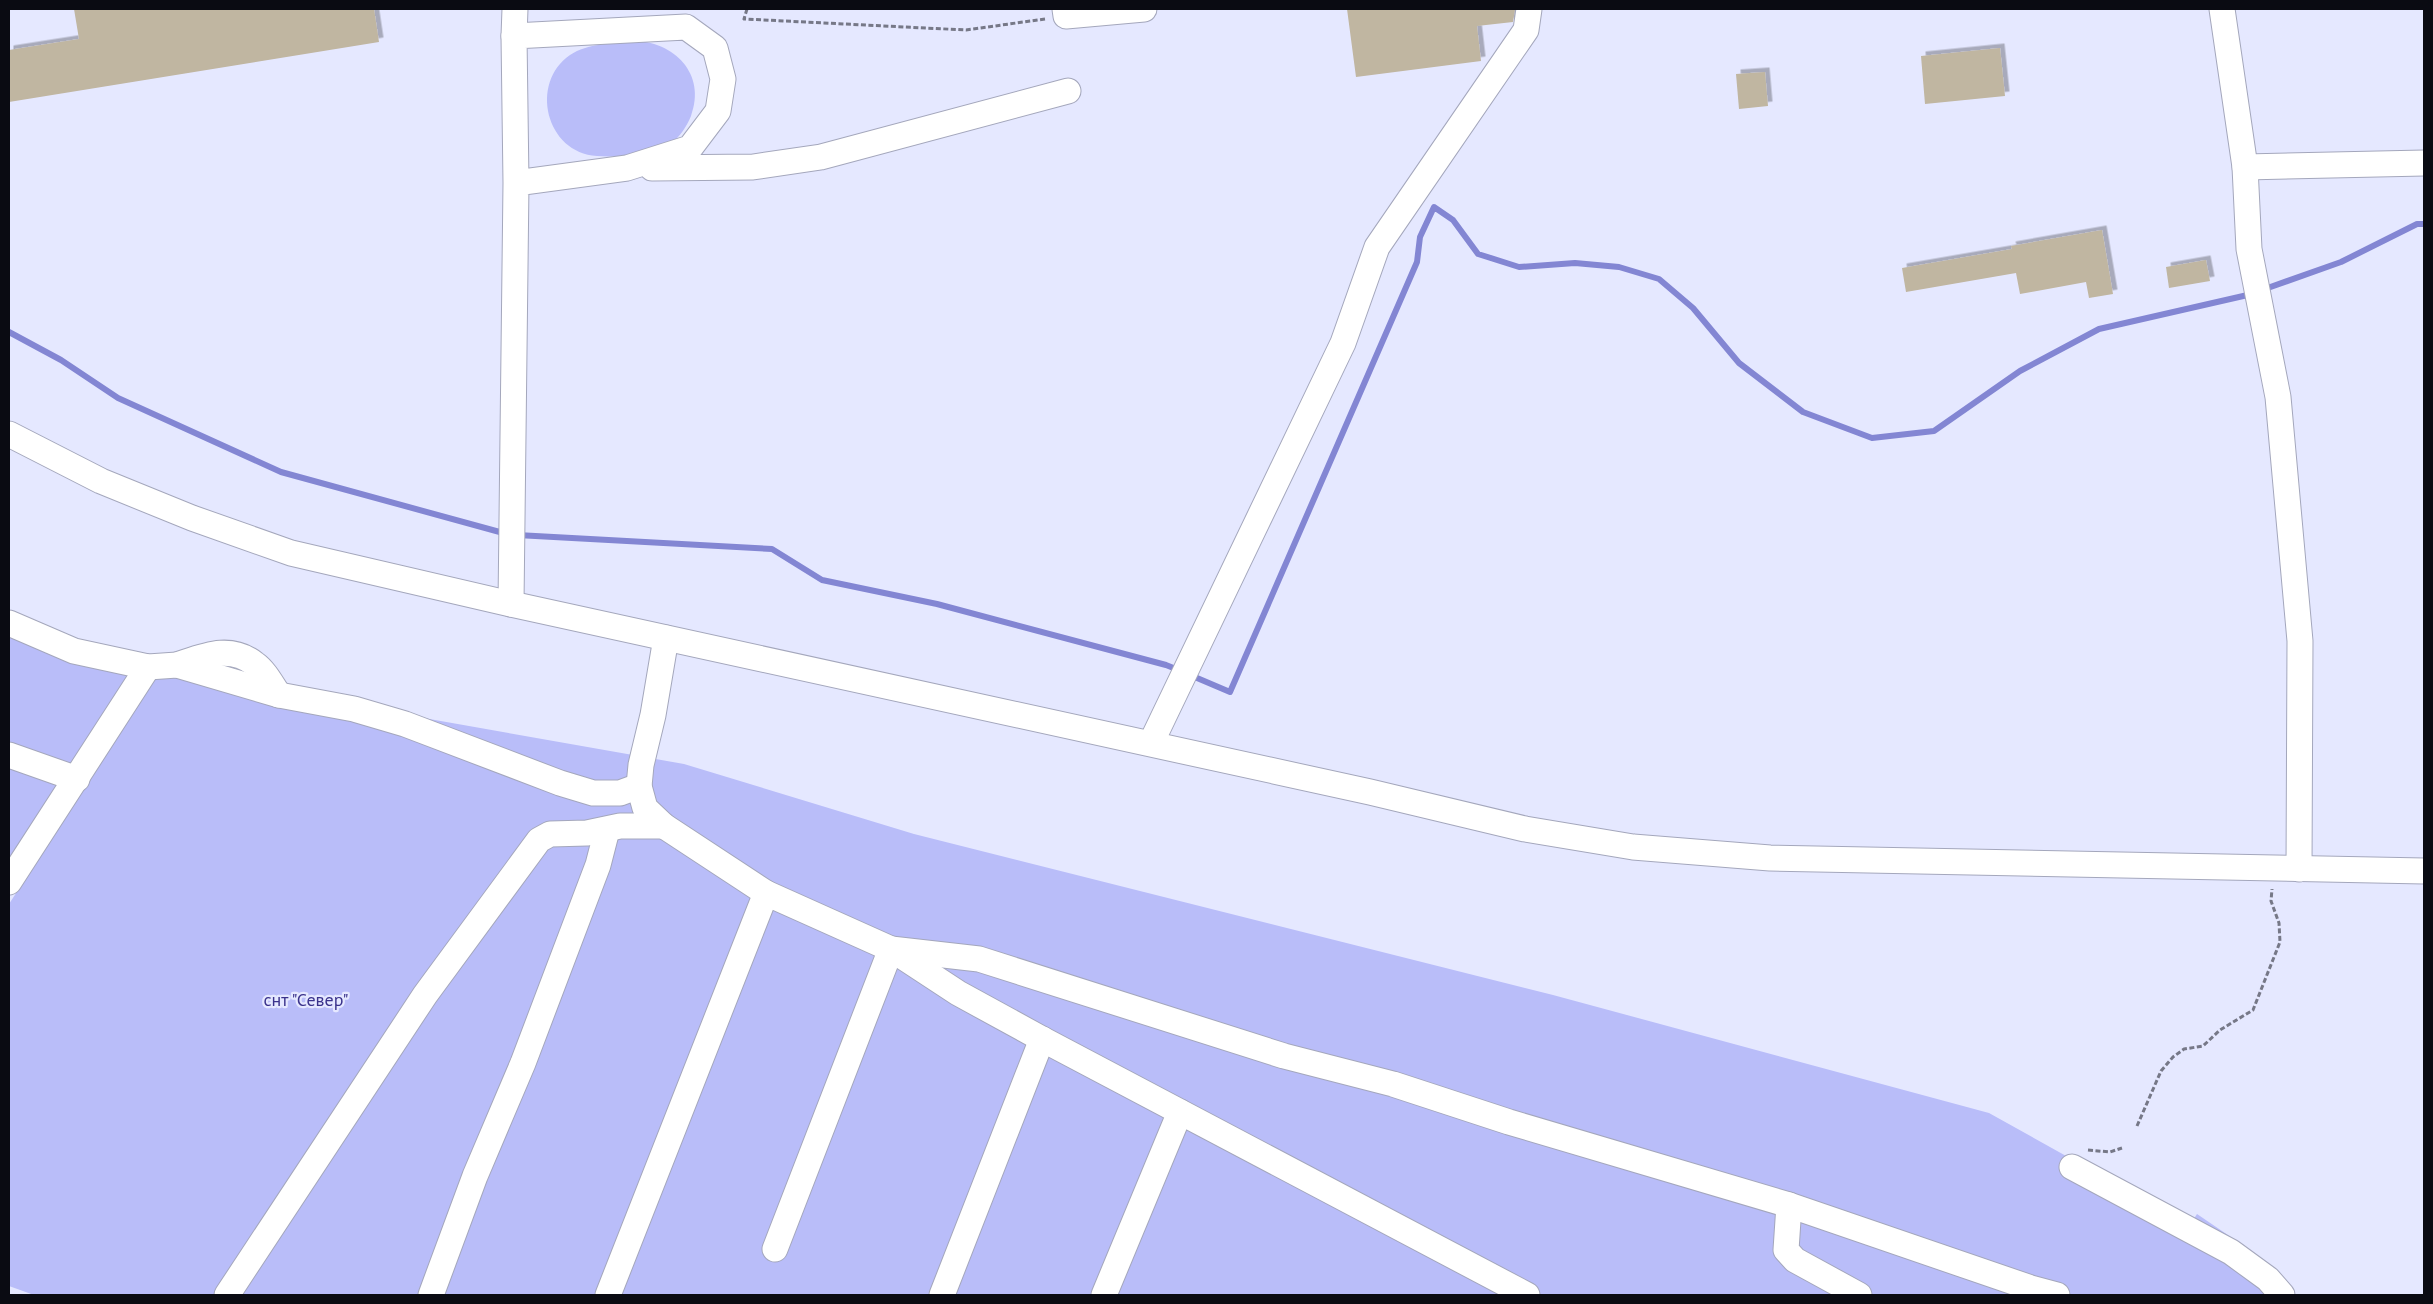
<svg xmlns="http://www.w3.org/2000/svg" width="2433" height="1304" font-family="'PT Sans',sans-serif">
  <style>
    .green { fill: #b9bdf9 }
    .lines { fill: none; stroke-linecap: round; stroke-linejoin: round }
    .stream { stroke: #8386d3; stroke-width: 6 }
    .building { fill: #c0b6a1; filter: url(#shadow) }
    .minor-casing { stroke: #a4a7bc; stroke-width: 27 }
    .path { stroke: #767887; stroke-width: 3; stroke-dasharray: 5 2.5; stroke-linecap: butt }
    .minor { stroke: #fff; stroke-width: 25 }
    .labels { text-anchor: middle; dominant-baseline: central; stroke-width: 4.5; stroke-linejoin: round; paint-order: stroke }
    .park-label { font-size: 18px; fill: #3a328c; stroke: #e5e8ff }
  </style>
  <defs>
    <filter id="shadow"><feDropShadow dx="4.5" dy="-4.5" stdDeviation="0" flood-color="#0004"/></filter>
  </defs>
  <rect width="100%" height="100%" fill="#e5e8ff"/>
  <!-- green -->
  <g class="green">
    <path d="M633,41C674,41 707,74 691,116C687,126 680,137 671,143C651,154 619,158 597,156C546,153 529,83 570,55C588,43 612,44 633,41Z"/>
    <path d="M9,630L135,671L9,868Z"/>
    <path d="M175,674L684,764L914,834L1553,995L1989,1113L2190,1225L2197,1214L2244,1246L2294,1295H34L9,1286V904L156,678Z"/>
  </g>
  <g class="lines">
    <!-- stream -->
    <g class="stream">
      <path d="M2262,290L2341,262L2417,224H2424"/>
      <path d="M9,332L61,360L118,398L281,472L507,534"/>
      <path d="M517,535L772,549L822,580L937,604L1166,665L1181,671"/>
      <path d="M1190,675L1230,692L1417,262L1420,237L1434,207L1453,220L1478,254L1519,267L1575,263L1619,267L1659,279L1693,308L1739,363L1803,412L1872,438L1934,431L2020,371L2099,329L2252,294"/>
    </g>
  </g>
  <!-- building -->
  <g class="building">
    <path d="M74,9H374L379,42L9,102V50L79,39Z"/>
    <path d="M1347,9H1515L1513,22L1477,26L1481,61L1356,77Z"/>
    <path d="M2000,48L2005,96L1925,104L1921,56Z"/>
    <path d="M1765,72L1768,106L1739,109L1736,74Z"/>
    <path d="M2102,230L2113,294L2089,298L2086,282L2020,294L2016,273L1906,292L1902,268L2012,249L2011,246Z"/>
    <path d="M2206,260L2210,281L2169,288L2166,267Z"/>
  </g>
  <g class="lines">
    <!-- minor casing -->
    <g class="minor-casing">
      <g id="minor">
        <path d="M1065,9L1066,16L1144,9"/>
        <path d="M2222,9L2245,167L2249,249L2278,397L2300,641L2299,869"/>
        <path d="M514,36L515,9"/>
        <path d="M2245,167L2424,163"/>
        <path d="M652,168L753,167L821,157L1068,91"/>
        <path d="M9,434L101,481L192,518L291,553L511,604L1370,792L1525,829L1633,847L1770,858L2424,871"/>
        <path d="M511,604L516,183L514,36L686,27L715,48L723,79L718,111L690,148L627,168L516,183"/>
        <path d="M9,623L74,651L148,667L177,665L279,695L354,709L405,724L560,783L593,793H620L639,786"/>
        <path d="M666,638L653,715L641,765L639,786L645,808L664,826L766,893L891,949L958,993L1042,1039L1527,1295"/>
        <path d="M177,665C204,656 230,644 255,664C265,671 272,685 279,695"/>
        <path d="M1151,743L1343,343L1377,247L1526,30L1529,9"/>
        <path d="M9,755L77,779"/>
        <path d="M9,882L148,667"/>
        <path d="M2072,1167L2231,1252L2268,1279L2282,1295"/>
        <path d="M1789,1205L1786,1250L1795,1260L1859,1295"/>
        <path d="M775,1249L891,949L979,959L1284,1056L1393,1084L1509,1122L1789,1205L2031,1288L2057,1295"/>
        <path d="M227,1295L425,995L539,840L550,834L587,833L620,826H664"/>
        <path d="M431,1295L475,1176L523,1063L598,865L607,830"/>
        <path d="M608,1295L766,893"/>
        <path d="M942,1295L1042,1039"/>
        <path d="M1104,1295L1180,1112"/>
      </g>
    </g>
    <!-- path -->
    <g class="path">
      <path d="M747,9L744,19L966,30L1045,19"/>
      <path d="M2137,1126L2161,1071L2173,1057L2184,1049L2203,1046L2220,1030L2253,1010L2280,942L2279,923L2271,901L2272,889"/>
      <path d="M2088,1150L2110,1152L2122,1148"/>
    </g>
    <!-- minor -->
    <use href="#minor" class="minor"/>
  </g>
  <g class="labels">
    <!-- park labels -->
    <g class="park-label">
      <text x="306" y="999">снт "Север"</text>
    </g>
  </g>
  <!-- border -->
  <rect width="2433" height="1304" fill="none" stroke="#0a0b12" stroke-width="20"/>
</svg>
